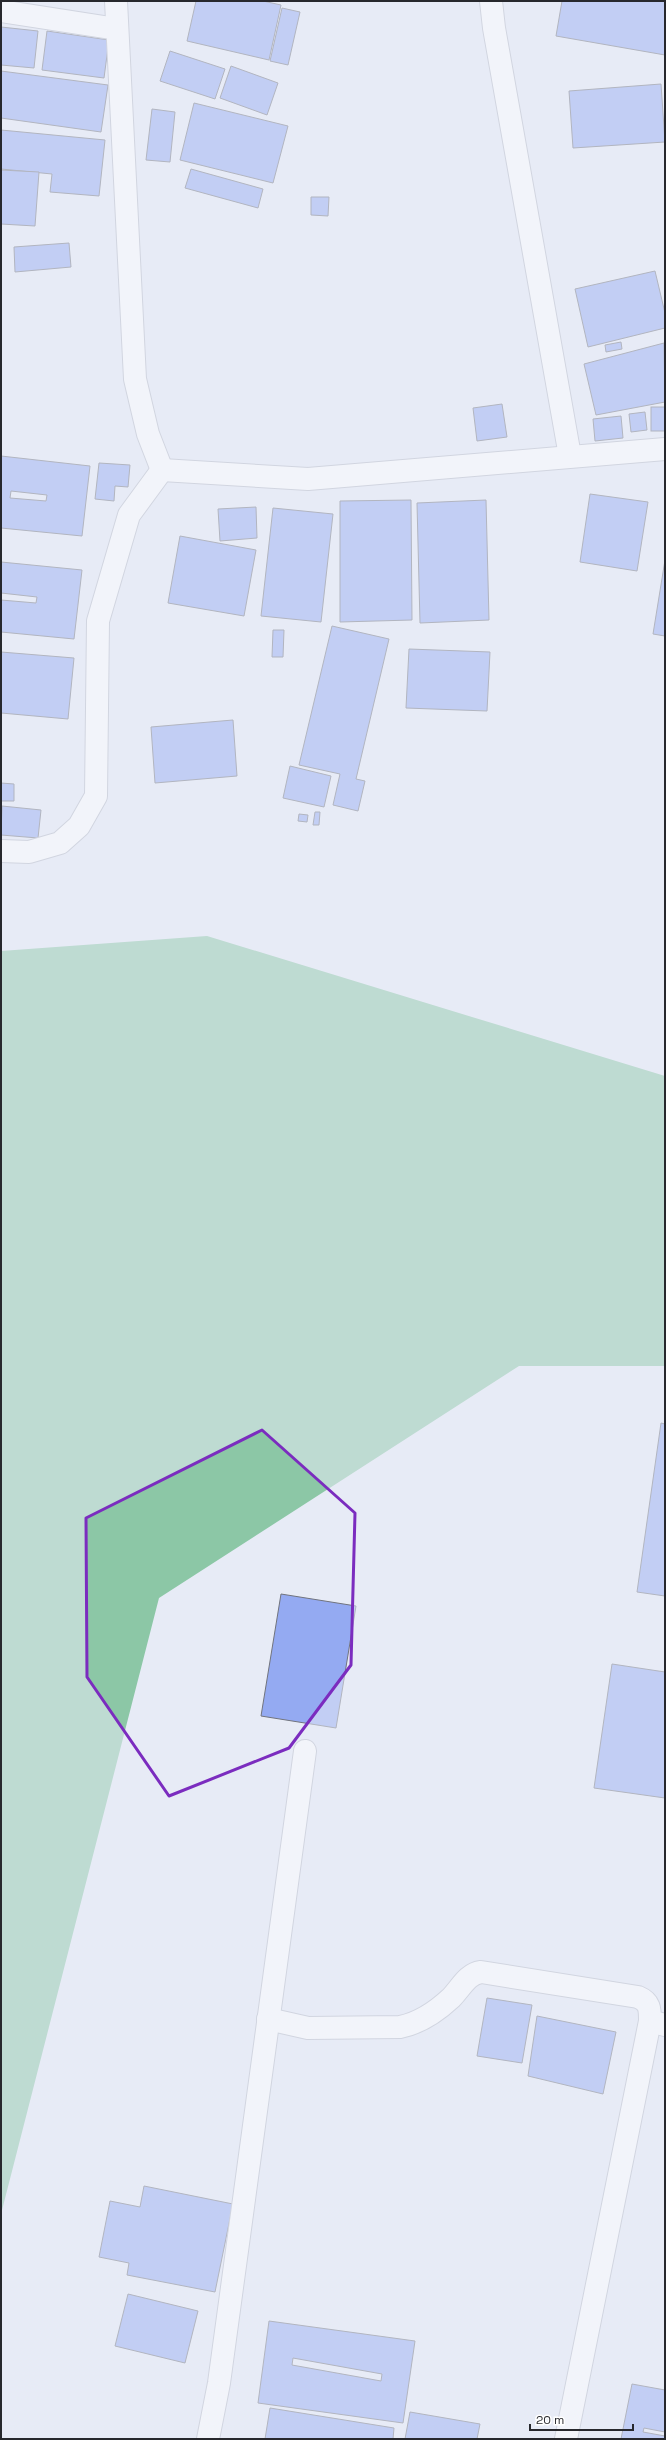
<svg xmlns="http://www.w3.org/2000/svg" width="666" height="2440" font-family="'Space Grotesk',sans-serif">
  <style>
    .green { fill: #8cc7a6 }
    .building { fill: #94aaf2; stroke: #71747e; fill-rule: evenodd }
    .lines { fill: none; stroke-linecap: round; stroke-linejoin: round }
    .minor-casing { stroke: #b7bbc6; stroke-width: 24 }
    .minor { stroke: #fff; stroke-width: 22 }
    .marked { fill: none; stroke: #7b2cbf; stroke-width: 3; stroke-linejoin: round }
  </style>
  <rect width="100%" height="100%" fill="#e7ebf6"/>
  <!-- green -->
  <path class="green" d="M207,936L665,1076V1366H519L159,1598L1,2214V951Z"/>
  <!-- building -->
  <g class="building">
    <path d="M196,1H263L281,5L269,60L187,41Z"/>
    <path d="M562,1H665V55L556,36Z"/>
    <path d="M282,8L300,12L288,65L270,61Z"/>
    <path d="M1,27L38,31L34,68L1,65Z"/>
    <path d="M47,31L109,40L104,78L42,70Z"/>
    <path d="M170,51L225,69L215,99L160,81Z"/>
    <path d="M231,66L278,83L267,115L220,98Z"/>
    <path d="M1,71L108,85L101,132L1,118Z"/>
    <path d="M661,84L665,142L573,148L569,91Z"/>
    <path d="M194,103L288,126L273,183L180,160Z"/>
    <path d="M152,109L175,112L170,162L146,160Z"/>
    <path d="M1,130L105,140L99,196L50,192L52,174L1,169Z"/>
    <path d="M191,169L263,189L258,208L185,188Z"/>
    <path d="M1,170L39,172L35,226L1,224Z"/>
    <path d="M311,197H329L328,216L311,215Z"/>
    <path d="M69,243L71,267L15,272L14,247Z"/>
    <path d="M655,271L665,313V328L588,347L575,289Z"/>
    <path d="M621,342L622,349L606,352L605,345Z"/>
    <path d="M664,343L665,402L596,415L584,364Z"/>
    <path d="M502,404L507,437L477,441L473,408Z"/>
    <rect x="651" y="407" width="14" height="24"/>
    <path d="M645,412L647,430L631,432L629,414Z"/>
    <path d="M621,416L623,438L595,441L593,419Z"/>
    <path d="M1,456L90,466L82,536L1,528ZM11,491L47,495L46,501L10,498Z"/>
    <path d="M99,463L130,465L128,487L115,486L114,501L95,499Z"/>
    <path d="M590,494L648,502L637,571L580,562Z"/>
    <path d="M411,500L412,620L340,622V501Z"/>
    <path d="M486,500L489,620L420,623L417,503Z"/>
    <path d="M256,507L257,538L220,541L218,509Z"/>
    <path d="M273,508L333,514L321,622L261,616Z"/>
    <path d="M180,536L256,550L244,616L168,603Z"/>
    <path d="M665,560V636L653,634Z"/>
    <path d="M1,562L82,570L74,639L1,632V600L36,603L37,597L1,593Z"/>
    <path d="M332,626L389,639L356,779L365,781L358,811L333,805L340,774L299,765Z"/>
    <path d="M273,630H284L283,657H272Z"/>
    <path d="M409,649L490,652L487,711L406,708Z"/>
    <path d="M1,652L74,658L68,719L1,713Z"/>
    <path d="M233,720L237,776L155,783L151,727Z"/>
    <path d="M290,766L331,776L324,807L283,798Z"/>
    <path d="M1,783L14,784V801H1Z"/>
    <path d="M2,806L41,810L38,838L1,835Z"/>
    <path d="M315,812H320L319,825H313Z"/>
    <path d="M299,814L308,815L307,822L298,821Z"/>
    <path d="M661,1423L665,1424V1596L637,1592Z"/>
    <path d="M281,1594L356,1606L336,1728L261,1716Z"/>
    <path d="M612,1664L665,1672V1798L594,1788Z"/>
    <path d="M487,1998L532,2005L522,2063L477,2056Z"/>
    <path d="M537,2016L616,2032L603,2094L528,2076Z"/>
    <path d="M144,2186L233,2204L215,2292L127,2275L129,2263L99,2257L110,2201L140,2207Z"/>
    <path d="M128,2294L198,2311L185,2363L115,2346Z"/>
    <path d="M269,2321L415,2341L403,2423L258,2403ZM293,2358L382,2374L381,2381L292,2365Z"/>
    <path d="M632,2384L665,2390V2432L644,2428L643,2432L665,2436V2439H621Z"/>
    <path d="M270,2408L394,2428L393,2439H265Z"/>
    <path d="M410,2412L480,2424L477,2439H405Z"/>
  </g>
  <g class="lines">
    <!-- minor casing -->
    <g class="minor-casing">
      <g id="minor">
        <path d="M116,1L135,379L148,434L162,470"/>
        <path d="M491,1L494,28L570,456"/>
        <path d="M1,11L117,29"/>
        <path d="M162,470L308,479L665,449"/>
        <path d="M1,851L29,852L60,843L79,826L96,796L98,621L129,515L162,470"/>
        <path d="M268,2019L308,2028L400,2027C420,2023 436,2012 451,1998C461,1988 467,1974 481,1972L638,1997C650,2002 650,2009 650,2021L665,2025"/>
        <path d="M208,2439L219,2383L305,1751"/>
        <path d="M566,2439L650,2021"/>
      </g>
    </g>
    <!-- minor -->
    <use href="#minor" class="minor"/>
  </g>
  <!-- marked area -->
  <path d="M0 0H666V2440H0ZM262,1430L355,1513L351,1665L289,1748L169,1796L87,1677L86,1518Z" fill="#e7ebf6" fill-opacity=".55" fill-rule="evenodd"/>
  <path class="marked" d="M262,1430L355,1513L351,1665L289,1748L169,1796L87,1677L86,1518Z"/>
  <!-- border -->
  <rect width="666" height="2440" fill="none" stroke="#27282d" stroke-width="4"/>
  <!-- scale -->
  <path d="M530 2424v6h103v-6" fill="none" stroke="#27282d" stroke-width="2"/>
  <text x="536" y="2424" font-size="12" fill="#27282d" stroke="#ffffff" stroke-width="3" paint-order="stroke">20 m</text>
</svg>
